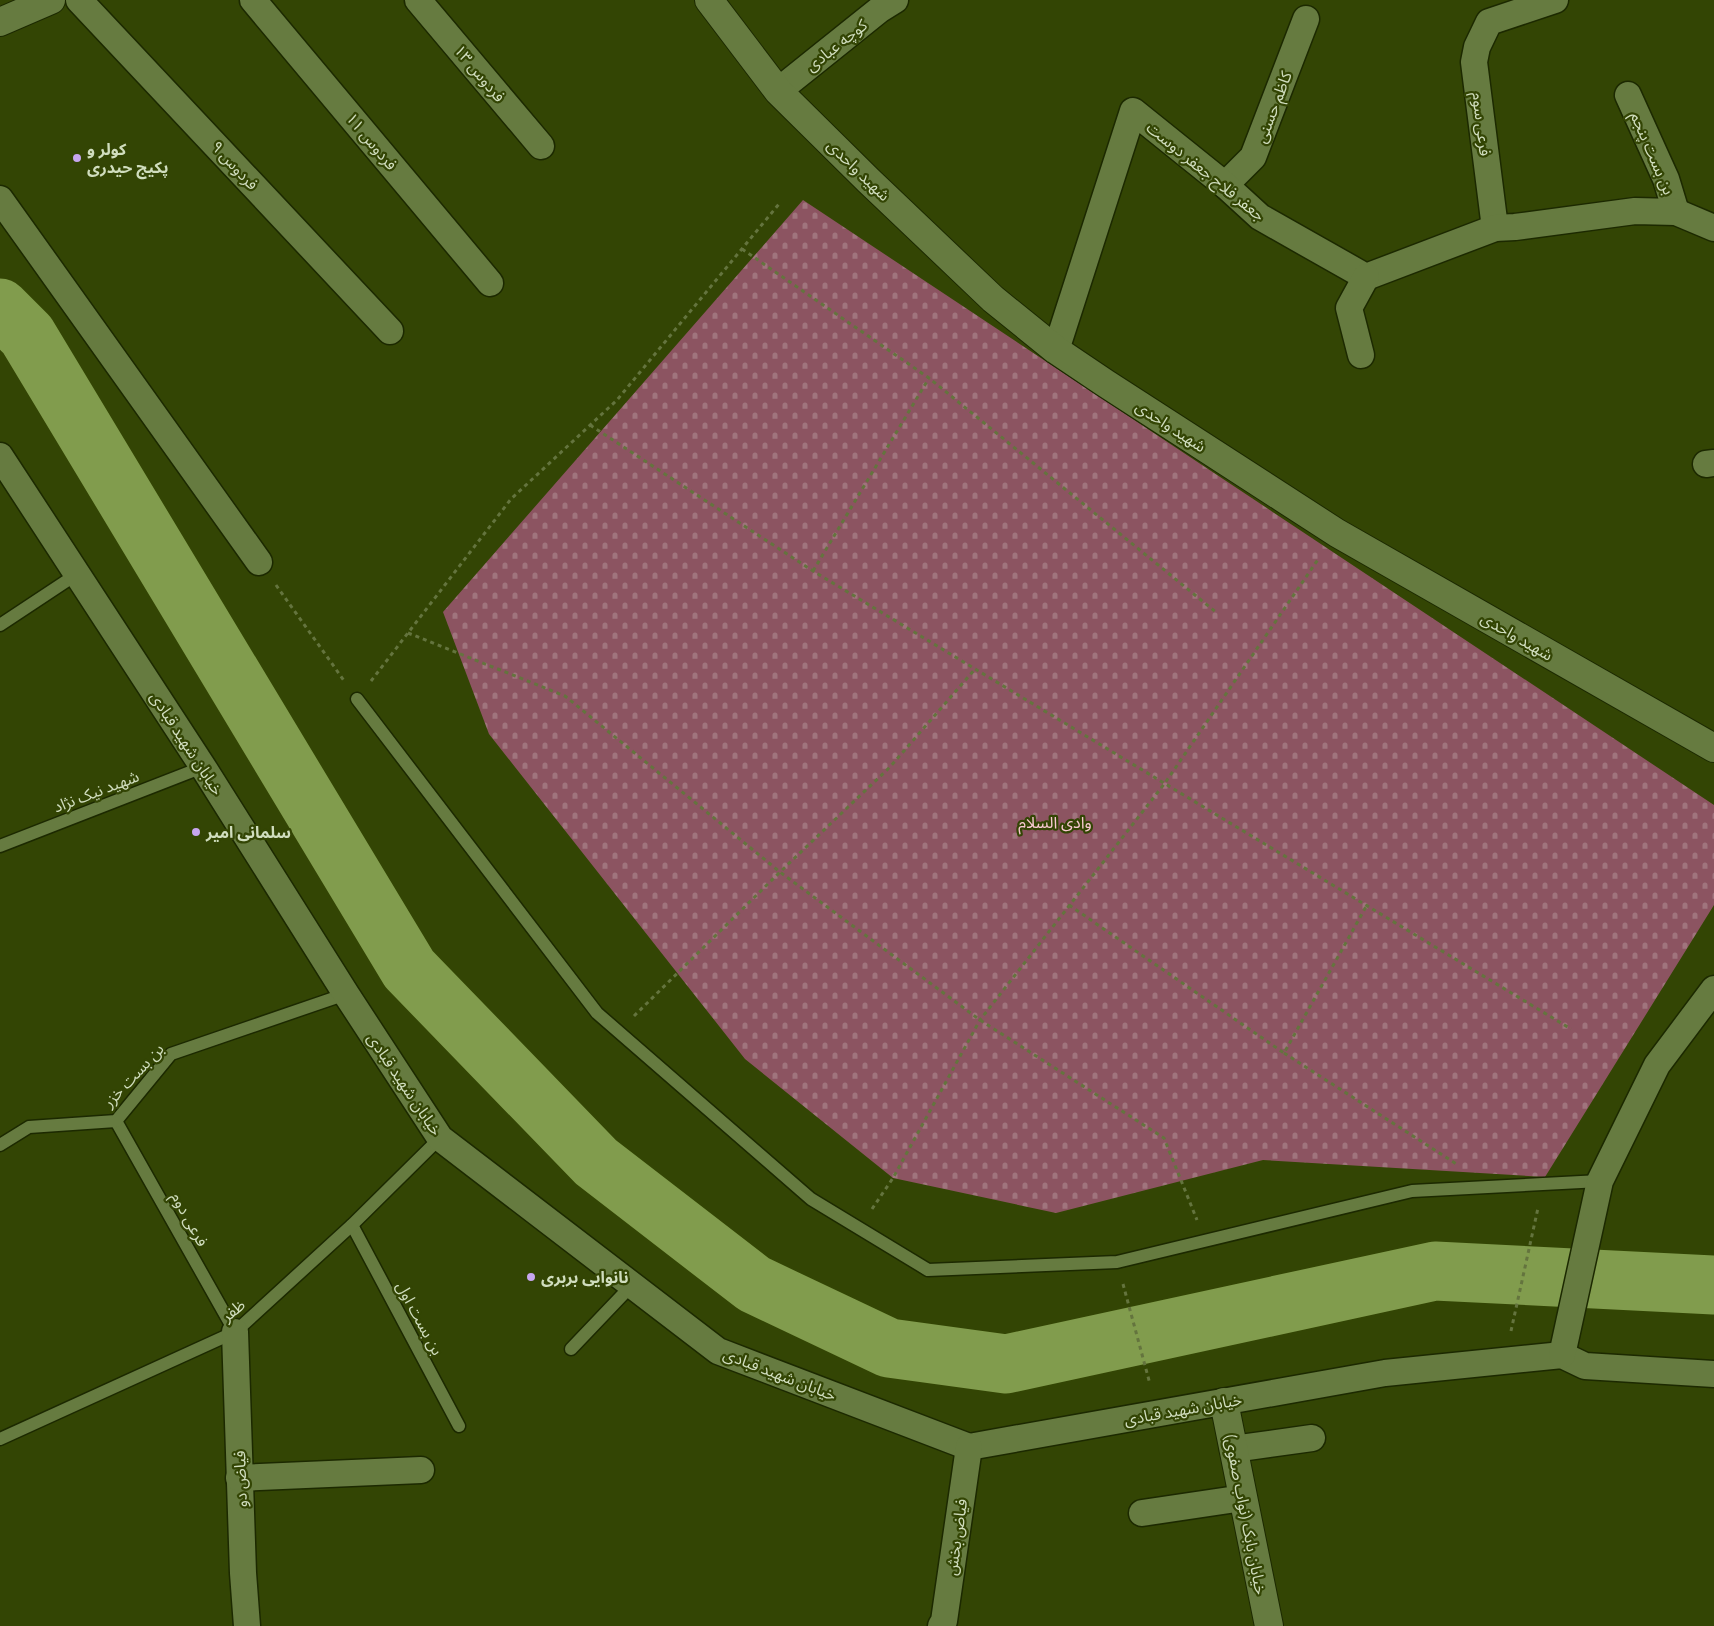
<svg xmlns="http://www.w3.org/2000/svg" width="1714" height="1626" font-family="Ubuntu,'Noto Sans Arabic',sans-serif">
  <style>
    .cemetery { fill: url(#cemetery-stones) }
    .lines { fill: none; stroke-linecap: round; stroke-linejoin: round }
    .river { stroke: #819c4d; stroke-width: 59 }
    .service-casing { stroke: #1c2900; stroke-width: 15 }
    .minor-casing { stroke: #1c2900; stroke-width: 29 }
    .tertiary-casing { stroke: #1c2900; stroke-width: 30 }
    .path { stroke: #64743e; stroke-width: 3; stroke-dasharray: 4 4; stroke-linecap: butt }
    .service { stroke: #667b40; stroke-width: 12 }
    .minor { stroke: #667b40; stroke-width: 26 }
    .tertiary { stroke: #667b40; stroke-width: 28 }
    .poi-dot { fill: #c7a6ef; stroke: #334504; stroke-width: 2 }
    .labels { text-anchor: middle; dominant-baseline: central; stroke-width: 4.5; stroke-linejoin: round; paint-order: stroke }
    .street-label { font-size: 16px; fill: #d0ddbe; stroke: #334504 }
    .poi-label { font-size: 16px; font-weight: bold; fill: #d0ddbe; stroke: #334504; text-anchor: start }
    .park-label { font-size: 16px; fill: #f9c9d2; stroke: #334504 }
  </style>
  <defs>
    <pattern id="cemetery-stones" width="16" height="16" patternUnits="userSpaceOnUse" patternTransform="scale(1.25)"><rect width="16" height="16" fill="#8c5461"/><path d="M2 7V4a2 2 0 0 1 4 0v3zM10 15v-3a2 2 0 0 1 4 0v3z" fill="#a0747d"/></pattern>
  </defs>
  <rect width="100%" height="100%" fill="#334504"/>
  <!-- cemetery -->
  <path class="cemetery" d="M803,200L1714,805V905L1545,1177L1263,1160L1056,1213L893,1178L745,1059L489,734L443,612Z"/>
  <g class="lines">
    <!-- river -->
    <path class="river" d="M0,308L27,335L409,969L596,1162L754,1284L889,1348L1006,1364L1435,1271L1714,1285"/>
    <!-- service casing -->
    <g class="service-casing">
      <g id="service">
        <path d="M0,625L77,574"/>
        <path d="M357,699L597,1013L811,1199L928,1270L1117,1262L1412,1191L1600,1181"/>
        <path d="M0,846L203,767"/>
        <path d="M116,1121L235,1332"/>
        <path d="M0,1145L29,1127L116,1121L171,1054L346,994"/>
        <path d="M352,1225L459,1426"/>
        <path d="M571,1349L632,1285"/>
        <path d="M0,1439L235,1332L352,1225L440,1138"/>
      </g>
    </g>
    <!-- minor casing -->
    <g class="minor-casing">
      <g id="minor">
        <path d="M79,0L390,331"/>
        <path d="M253,0L490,283"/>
        <path d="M418,0L541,146"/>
        <path d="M778,91L879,10L895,0"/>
        <path d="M1628,95L1666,179L1676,212"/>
        <path d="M1225,185L1253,157L1306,19"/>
        <path d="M0,199L259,562"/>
        <path d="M1495,228L1474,62L1477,47L1489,22L1555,0"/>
        <path d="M1056,350L1133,111L1225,185L1260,217L1366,277L1495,228L1515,227L1635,211L1676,212L1714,228"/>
        <path d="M1361,355L1349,308L1366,277"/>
        <path d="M0,456L203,767L346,994L440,1138L718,1351L969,1447L1385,1373L1562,1355L1585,1366L1714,1374"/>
        <path d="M1706,464L1714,463"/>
        <path d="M235,1332L243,1573L247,1626"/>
        <path d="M1562,1355L1600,1181L1657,1065L1714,989"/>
        <path d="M1233,1449L1312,1438"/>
        <path d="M239,1478L421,1470"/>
        <path d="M1142,1513L1243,1498"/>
        <path d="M941,1626L944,1621L969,1447"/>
      </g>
    </g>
    <!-- tertiary casing -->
    <g class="tertiary-casing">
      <g id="tertiary">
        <path d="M709,0L778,91L868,180L993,299L1056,350L1105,383L1337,533L1714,748"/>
        <path d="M0,22L51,0"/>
        <path d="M1224,1402L1269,1626"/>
      </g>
    </g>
    <!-- path -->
    <g class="path">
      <path d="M742,249L929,378L1217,613"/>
      <path d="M590,425L813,571L1571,1029"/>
      <path d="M813,571L929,378"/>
      <path d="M276,585L345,682"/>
      <path d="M408,633L565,696L780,872L980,1020L1164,1138L1197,1220"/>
      <path d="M371,681L511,499L617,400L779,204"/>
      <path d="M1069,905L1284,1053L1367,905"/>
      <path d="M634,1016L780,872L890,767L975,669"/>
      <path d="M1284,1053L1458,1165"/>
      <path d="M872,1209L893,1178L980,1020L1165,783L1319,558"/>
      <path d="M1123,1284L1150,1384"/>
      <path d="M1511,1331L1538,1208"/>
    </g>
    <!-- service -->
    <use href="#service" class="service"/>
    <!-- minor -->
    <use href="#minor" class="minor"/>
    <!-- tertiary -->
    <use href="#tertiary" class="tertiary"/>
  </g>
  <!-- markers -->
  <g class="poi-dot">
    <circle cx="77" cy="158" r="5"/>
    <circle cx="196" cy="832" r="5"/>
    <circle cx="531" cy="1277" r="5"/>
  </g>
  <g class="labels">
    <!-- street labels -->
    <g class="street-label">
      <text transform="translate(836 45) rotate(-38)">کوچه عبادی</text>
      <text transform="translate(480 73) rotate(50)">فردوس ۱۳</text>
      <text transform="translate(1273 107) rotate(-69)">کاظم حسنی</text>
      <text transform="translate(1482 124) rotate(83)">فرعی سوم</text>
      <text transform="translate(372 141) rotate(50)">فردوس ۱۱</text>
      <text transform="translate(1653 153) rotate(67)">بن بست پنجم</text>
      <text transform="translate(235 165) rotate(47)">فردوس ۹</text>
      <text transform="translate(859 170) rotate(44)">شهید واحدی</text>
      <text transform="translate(1206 171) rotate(39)">جعفر فلاح جعفر دوست</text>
      <text transform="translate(1171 426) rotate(33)">شهید واحدی</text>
      <text transform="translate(1517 636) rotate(30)">شهید واحدی</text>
      <text transform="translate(187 743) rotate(57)">خیابان شهید قبادی</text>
      <text transform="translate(96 791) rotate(-21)">شهید نیک نژاد</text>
      <text transform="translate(133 1075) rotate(-47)">بن بست خزر</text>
      <text transform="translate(405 1084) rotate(56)">خیابان شهید قبادی</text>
      <text transform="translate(190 1219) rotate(61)">فرعی دوم</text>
      <text transform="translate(233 1310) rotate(-39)">ظفر</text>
      <text transform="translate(420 1318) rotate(62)">بن بست اول</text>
      <text transform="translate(780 1374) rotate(21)">خیابان شهید قبادی</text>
      <text transform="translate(1183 1409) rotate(-10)">خیابان شهید قبادی</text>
      <text transform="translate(240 1479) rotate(-92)">فیاض دو</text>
      <text transform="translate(1246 1514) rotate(79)">خیابان بابک (نواب صفوی)</text>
      <text transform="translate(956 1537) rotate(-82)">فیاض بخش</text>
    </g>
    <!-- poi labels -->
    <g class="poi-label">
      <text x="87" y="149">کولر و<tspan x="87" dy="18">پکیج حیدری</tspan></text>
      <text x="206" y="832">سلمانی امیر</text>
      <text x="541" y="1277">نانوایی بربری</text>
    </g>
    <!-- park labels -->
    <g class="park-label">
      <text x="1055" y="822">وادی السلام</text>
    </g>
  </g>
</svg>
